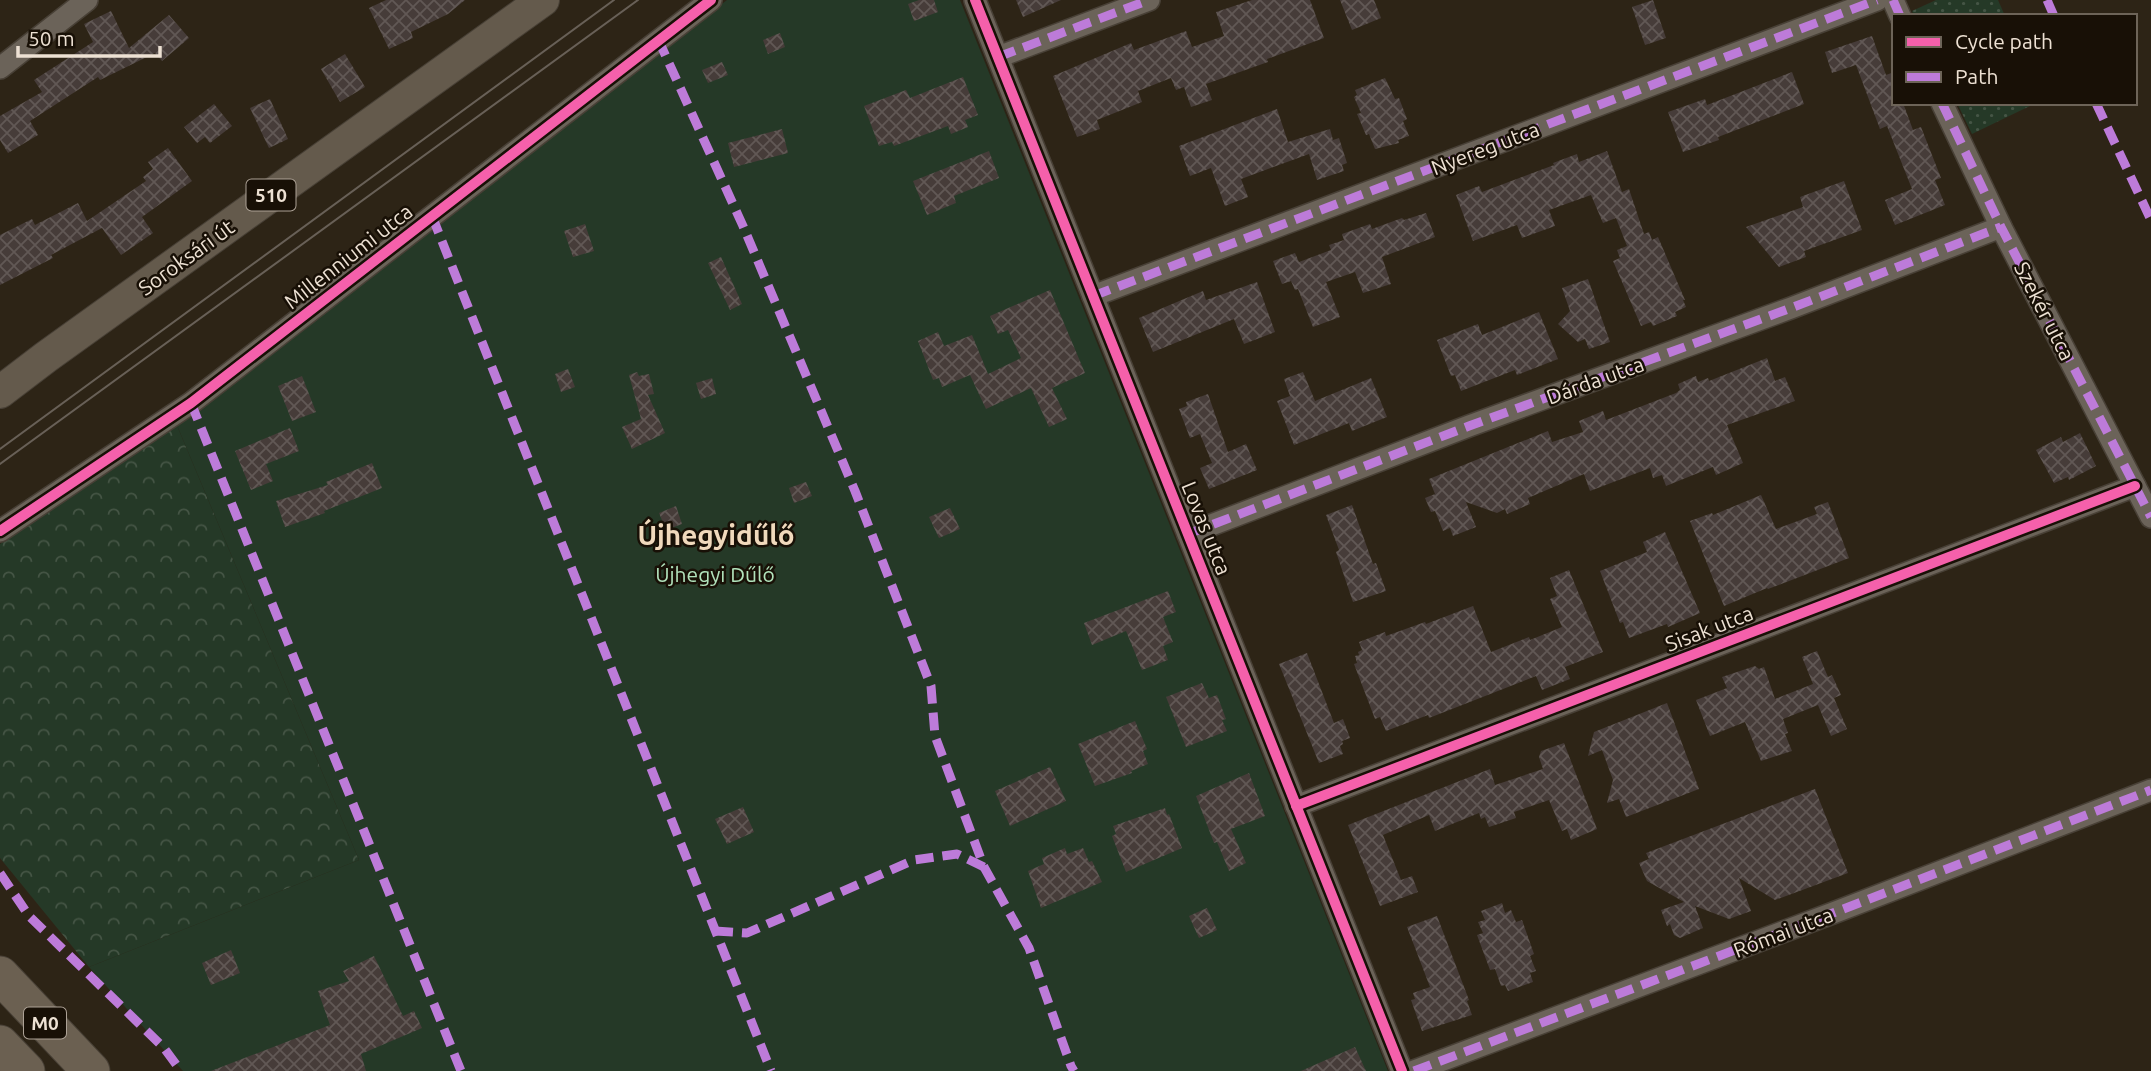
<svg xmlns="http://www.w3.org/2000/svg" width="2151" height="1071" font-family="Ubuntu,sans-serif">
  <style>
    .forest { fill: url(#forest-crowns) }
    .park { fill: url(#park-dots) }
    .garden { fill: #253927 }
    .building { fill: url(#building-cross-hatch) }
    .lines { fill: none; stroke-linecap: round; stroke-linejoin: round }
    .street-casing { stroke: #484036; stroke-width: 24 }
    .primary-casing { stroke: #484036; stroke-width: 34 }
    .highway-casing { stroke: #484036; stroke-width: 39 }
    .street { stroke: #6b6359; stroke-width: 21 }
    .primary { stroke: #645a4c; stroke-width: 32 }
    .highway { stroke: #6b6051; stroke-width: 37 }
    .tram { stroke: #686057; stroke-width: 2 }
    .quiet { stroke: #bd7bd9; stroke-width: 9; stroke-dasharray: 18 9; stroke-linecap: butt }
    .cycleway-casing { stroke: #181006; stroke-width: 15 }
    .cycleway { stroke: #f560ab; stroke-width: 10 }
    .labels { text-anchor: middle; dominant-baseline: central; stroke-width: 5; stroke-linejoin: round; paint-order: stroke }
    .shield { fill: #181006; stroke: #ada296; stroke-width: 2 }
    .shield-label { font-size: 19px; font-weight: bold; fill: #ede1d3 }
    .street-label { font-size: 21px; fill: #ede1d3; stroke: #181006 }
    .park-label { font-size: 21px; fill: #b1e2bb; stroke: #181006 }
    .district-label { font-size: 28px; font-weight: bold; fill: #f0d9bc; stroke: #181006 }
  </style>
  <defs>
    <pattern id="forest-crowns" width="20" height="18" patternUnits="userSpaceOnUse" patternTransform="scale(1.75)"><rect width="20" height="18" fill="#253927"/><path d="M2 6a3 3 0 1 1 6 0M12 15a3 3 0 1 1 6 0" fill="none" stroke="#455545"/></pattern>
    <pattern id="park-dots" width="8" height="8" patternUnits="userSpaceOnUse" patternTransform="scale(1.75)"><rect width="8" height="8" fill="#253927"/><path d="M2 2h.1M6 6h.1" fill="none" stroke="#455545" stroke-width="1.8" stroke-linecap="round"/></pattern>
    <pattern id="building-cross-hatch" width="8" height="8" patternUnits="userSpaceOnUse" patternTransform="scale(1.75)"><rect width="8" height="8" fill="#463c39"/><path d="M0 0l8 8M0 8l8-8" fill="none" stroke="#615855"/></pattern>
  </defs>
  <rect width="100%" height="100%" fill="#2d2416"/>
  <!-- forest -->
  <path class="forest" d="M176,423L359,860L89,967L0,858V544Z"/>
  <!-- park -->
  <g class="park">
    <path d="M1936,0H1998L2005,16H1914L1912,11Z"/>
    <path d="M1957,103H2036L1972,134Z"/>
  </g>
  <!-- garden -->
  <path class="garden" d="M727,0H960L1388,1071H183L89,967L359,860L176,423Z"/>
  <!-- building -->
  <g class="building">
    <path d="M386,0H465L448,14L411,32L413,38L389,49L369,8Z"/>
    <path d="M919,0H934L938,12L914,21L908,4Z"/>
    <path d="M1016,0H1061L1023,17Z"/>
    <path d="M1252,0H1310L1324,38L1267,59L1268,62L1206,84L1212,100L1191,107L1184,87L1176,90L1171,78L1138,91L1142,102L1097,120L1100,129L1077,137L1053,76L1131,43L1134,50L1186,31L1192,47L1224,36L1216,12Z"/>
    <path d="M1340,0H1374L1381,18L1352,30Z"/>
    <path d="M1653,0L1666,38L1645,45L1632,7Z"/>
    <path d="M111,11L129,48L169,15L189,38L162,61L155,53L100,80L98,77L30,121L38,135L8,153L0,140V116L42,92L34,80L93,42L84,24Z"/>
    <path d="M780,33L785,47L768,54L763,40Z"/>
    <path d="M1872,36L1886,75L1894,72V103H1903L1913,130L1921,127L1941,178L1935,180L1945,205L1895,225L1885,200L1912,189L1887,126L1880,129L1856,65L1832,73L1825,52Z"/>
    <path d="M345,54L365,87L340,102L321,69Z"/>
    <path d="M722,62L728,75L708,83L702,70Z"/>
    <path d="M1792,72L1804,104L1718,137L1719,140L1683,152L1668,112L1705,99L1707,105Z"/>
    <path d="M963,77L978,115L965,120L968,127L951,134L948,126L894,146L892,142L879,146L864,106L906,90L910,98Z"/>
    <path d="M1385,78L1395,99L1399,98L1407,119L1403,121L1409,136L1398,140L1399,143L1375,149L1369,134L1366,135L1357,114L1361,113L1354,97L1357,95L1355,90Z"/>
    <path d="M270,99L288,139L269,148L250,108Z"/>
    <path d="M214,104L232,126L210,143L205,137L197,143L184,127Z"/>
    <path d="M1277,109L1288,142L1330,129L1333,140L1339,138L1347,163L1342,165L1344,171L1317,180L1309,154L1241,179L1248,197L1225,206L1211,168L1190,176L1179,146Z"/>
    <path d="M782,129L788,153L734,167L728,143Z"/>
    <path d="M168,148L192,181L142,217L153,233L121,255L102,228L51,255L53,258L0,285V235L32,219L35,225L78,203L87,221L146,181L143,177L153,169L148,162Z"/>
    <path d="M989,151L999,178L954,196L956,203L927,215L913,181Z"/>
    <path d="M1607,151L1622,192L1629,189L1644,234L1649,232L1652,240L1658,237L1685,300H1683L1686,307L1675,312L1677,316L1653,326L1651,322L1641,326L1613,261L1620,258L1617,250L1627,246L1616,218L1603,223L1591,195L1549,210L1555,226L1522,238L1517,225L1473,241L1456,195L1479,186L1482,192L1554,165L1553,163L1577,154L1579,162Z"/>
    <path d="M1844,181L1862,230L1804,251L1806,257L1779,267L1746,227L1803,207L1800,197Z"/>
    <path d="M1426,213L1435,237L1382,257L1391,284L1363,293L1355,272L1326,282L1340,317L1313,327L1298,289L1295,290L1291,281L1282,284L1273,261L1295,253L1299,262L1331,250L1329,245L1344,240L1342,234L1370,224L1372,229L1402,218L1404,220Z"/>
    <path d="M585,224L594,251L573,257L564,231Z"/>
    <path d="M721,257L742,304L730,310L708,263Z"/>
    <path d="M1588,279L1610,342L1589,349L1585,339L1578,342L1558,324L1570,311L1562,288Z"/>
    <path d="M1257,282L1275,332L1244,344L1234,319L1153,352L1139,318L1203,291L1206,300Z"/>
    <path d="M1050,290L1085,373L1052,388L1067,419L1049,427L1031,388L986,409L970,375L942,387L939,378L933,380L918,341L938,332L944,346L972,335L988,374L1021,358L1008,330L998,334L990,316Z"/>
    <path d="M1539,312L1558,359L1517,375L1515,370L1461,391L1455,375L1451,376L1437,340L1478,324L1482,335Z"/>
    <path d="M1767,358L1775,381L1785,377L1795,401L1727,425L1743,463L1716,475L1713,467L1666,486L1662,475L1653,478L1650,468L1590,491L1584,474L1528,498L1530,504L1507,514L1505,509L1497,513L1466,502L1476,527L1453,536L1450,528L1443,531L1435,511L1431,512L1425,498L1435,494L1429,479L1548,431L1552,442L1583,432L1579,421L1603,411L1606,420L1676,393L1680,390L1678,384L1696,376L1698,382L1708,378L1709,381Z"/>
    <path d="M568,369L575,387L561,392L555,374Z"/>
    <path d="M637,372L639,376L649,374L654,394L648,395L665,433L632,449L622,427L641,419L629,375Z"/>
    <path d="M1303,372L1315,401L1371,378L1387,417L1352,431L1349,423L1294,445L1277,401L1290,396L1284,379Z"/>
    <path d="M302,376L316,412L292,421L278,386Z"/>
    <path d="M712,378L716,394L701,399L696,383Z"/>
    <path d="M1208,394L1228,452L1246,444L1257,470L1209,489L1200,468L1212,463L1200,434L1190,438L1179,409L1187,406L1186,402Z"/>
    <path d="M290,428L299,451L266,464L273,481L251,490L235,451Z"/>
    <path d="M2080,433L2096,466L2069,480L2068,477L2054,483L2036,450L2061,437L2063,442Z"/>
    <path d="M372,463L382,488L324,511L325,513L285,527L276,501L328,485L326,482Z"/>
    <path d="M806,482L812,496L794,503L789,488Z"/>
    <path d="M1761,495L1776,529L1817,514L1814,507L1828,502L1849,558L1768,589L1767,588L1724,606L1690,521L1712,513L1713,515Z"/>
    <path d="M1352,505L1373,564L1376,563L1386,591L1353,602L1336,552L1339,550L1326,515Z"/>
    <path d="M676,506L682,524L666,530L659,513Z"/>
    <path d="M950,508L960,529L939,538L929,517Z"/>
    <path d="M1665,532L1700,613L1668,627L1667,624L1629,638L1623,622L1620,623L1600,571L1647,552L1643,542Z"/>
    <path d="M1569,570L1603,652L1565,667L1570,679L1542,690L1536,676L1429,718L1428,715L1386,731L1380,717L1375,719L1354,664L1357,663L1355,656L1359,655L1358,652L1362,650L1359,642L1385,632L1386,636L1425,622L1426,624L1473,606L1491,652L1529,637L1530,640L1562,627L1550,599L1557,596L1550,578Z"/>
    <path d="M1168,591L1176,612L1163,617L1173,642L1163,646L1168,660L1142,670L1126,631L1092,645L1084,623Z"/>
    <path d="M1817,651L1828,677L1832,675L1841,695L1834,698L1847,729L1831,736L1818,705L1783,719L1788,733L1785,734L1792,751L1761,761L1745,722L1710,736L1696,700L1727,688L1722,677L1755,666L1759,669L1764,667L1775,699L1813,684L1802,657Z"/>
    <path d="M1307,653L1334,723L1343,719L1350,738L1342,741L1343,744L1340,746L1343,754L1319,763L1279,664Z"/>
    <path d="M1202,683L1209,698L1217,695L1226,719L1222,720L1227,731L1186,747L1166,697Z"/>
    <path d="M1667,703L1699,789L1626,817L1619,799L1607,803L1613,780L1602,750L1588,756L1594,732Z"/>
    <path d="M1135,721L1147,749L1143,751L1148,764L1131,771L1132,773L1095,786L1078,744Z"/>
    <path d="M1564,743L1597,829L1571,840L1567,829L1562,831L1549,800L1514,812L1516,818L1489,827L1485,817L1481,819L1479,813L1435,831L1429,815L1383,835L1401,880L1412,876L1418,892L1380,906L1348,825L1490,769L1495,785L1543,769L1539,757L1541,751Z"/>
    <path d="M1050,767L1066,801L1010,826L995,791Z"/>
    <path d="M1249,773L1265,816L1231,829L1246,863L1229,871L1217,842L1214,843L1196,796Z"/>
    <path d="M1815,789L1848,873L1775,900L1739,878L1751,911L1729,919L1695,906L1703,928L1680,938L1674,935L1670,924L1667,926L1661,910L1684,902L1647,881L1639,863L1649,859L1646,853Z"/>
    <path d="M743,807L754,832L727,844L715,819Z"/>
    <path d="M1165,808L1167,815L1169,814L1182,848L1126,872L1112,836L1116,834L1113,826Z"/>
    <path d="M1065,848L1067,854L1083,848L1089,862L1092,861L1102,882L1041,908L1028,871L1044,864L1042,858Z"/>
    <path d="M1502,903L1505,913L1511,910L1516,922L1522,920L1534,954L1530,956L1536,971L1530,973L1533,982L1508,991L1505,985L1501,986L1495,969L1490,970L1477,935L1483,933L1478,922L1485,920L1481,911Z"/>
    <path d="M1207,908L1217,930L1199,938L1189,916Z"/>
    <path d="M1437,916L1469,1000L1467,1001L1472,1015L1422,1031L1411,1000L1415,999L1413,993L1430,987L1407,927Z"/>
    <path d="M231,950L240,973L211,985L202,963Z"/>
    <path d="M374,956L403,1016L414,1011L422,1028L361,1054L366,1071H211L330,1025L318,991L349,981L343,971Z"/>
    <path d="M1355,1047L1366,1071H1301Z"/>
  </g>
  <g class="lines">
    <!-- street casing -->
    <g class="street-casing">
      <g id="street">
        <path d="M975,0L1402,1071"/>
        <path d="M1893,0L1900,16"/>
        <path d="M998,57L1149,0"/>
        <path d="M0,68L87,0"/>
        <path d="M1942,103L2001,227L2151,517"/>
        <path d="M1093,296L1877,0"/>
        <path d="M0,531L191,403L711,0"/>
        <path d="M1188,534L1469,426L1791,308L2001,227"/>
        <path d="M1296,806L2135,486"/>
        <path d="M1414,1071L1833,913L2151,790"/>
      </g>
    </g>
    <!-- primary casing -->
    <g class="primary-casing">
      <path id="primary" d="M0,392L46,357L543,0"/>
    </g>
    <!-- highway casing -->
    <g class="highway-casing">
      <g id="highway">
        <path d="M0,975L91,1071"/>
        <path d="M0,1044L26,1071"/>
      </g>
    </g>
    <!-- street -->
    <use href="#street" class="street"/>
    <!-- primary -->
    <use href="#primary" class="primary"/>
    <!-- highway -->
    <use href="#highway" class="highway"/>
    <!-- tram -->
    <g class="tram">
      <path d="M0,449L614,0"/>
      <path d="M0,464L638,0"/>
    </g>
    <!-- quiet -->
    <g class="quiet">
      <path d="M1893,0L1900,16"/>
      <path d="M2047,0L2054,16"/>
      <path d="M658,39L743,226L855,491L931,686L935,736L984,867L1029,948L1071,1066L1074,1071"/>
      <path d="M998,57L1149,0"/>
      <path d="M1942,103L2001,227L2151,517"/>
      <path d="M2096,103L2151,220"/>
      <path d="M432,216L771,1071"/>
      <path d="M1093,296L1877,0"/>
      <path d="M191,403L461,1071"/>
      <path d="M1188,534L1469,426L1791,308L2001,227"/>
      <path d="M0,873L29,916L164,1048L181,1071"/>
      <path d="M715,931L747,933L914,860L957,854L984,867"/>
      <path d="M1414,1071L1833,913L2151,790"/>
    </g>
    <!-- cycleway casing -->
    <g class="cycleway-casing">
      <g id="cycleway">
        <path d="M975,0L1402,1071"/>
        <path d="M0,531L191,403L711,0"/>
        <path d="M1296,806L2135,486"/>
      </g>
    </g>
    <!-- cycleway -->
    <use href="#cycleway" class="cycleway"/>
  </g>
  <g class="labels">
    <!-- shield labels -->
    <g class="shield">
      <rect x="246.5" y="179.5" width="49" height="31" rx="5"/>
      <rect x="24" y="1007.5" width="42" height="31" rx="5"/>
    </g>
    <g class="shield-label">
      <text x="271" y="195">510</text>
      <text x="45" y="1023">M0</text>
    </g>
    <!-- street labels -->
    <g class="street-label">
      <text transform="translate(1485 148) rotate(-21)">Nyereg utca</text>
      <text transform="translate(348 256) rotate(-38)">Millenniumi utca</text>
      <text transform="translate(186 257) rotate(-36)">Soroksári út</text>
      <text transform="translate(2045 311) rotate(63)">Szekér utca</text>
      <text transform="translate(1595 380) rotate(-20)">Dárda utca</text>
      <text transform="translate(1207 528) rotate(68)">Lovas utca</text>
      <text transform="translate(1709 628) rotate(-21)">Sisak utca</text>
      <text transform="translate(1783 932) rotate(-21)">Római utca</text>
    </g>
    <!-- park labels -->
    <g class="park-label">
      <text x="715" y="574">Újhegyi Dűlő</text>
    </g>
    <!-- district labels -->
    <g class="district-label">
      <text x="716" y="534">Újhegyidűlő</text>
    </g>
  </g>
  <!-- legend -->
  <rect x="1892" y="14" width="245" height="91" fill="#181006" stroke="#6d6458" stroke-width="2"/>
  <rect x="1906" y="37" width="35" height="10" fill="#f560ab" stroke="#6d6458" stroke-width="2"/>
  <text x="1955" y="49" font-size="21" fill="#ede1d3">Cycle path</text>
  <rect x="1906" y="72" width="35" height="10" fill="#bd7bd9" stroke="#6d6458" stroke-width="2"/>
  <text x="1955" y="84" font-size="21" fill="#ede1d3">Path</text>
  <!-- scale -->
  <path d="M18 46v10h142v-10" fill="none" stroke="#ede1d3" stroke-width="3.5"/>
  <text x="28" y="46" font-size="21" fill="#ede1d3" stroke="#181006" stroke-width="5" paint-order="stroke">50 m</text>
</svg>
